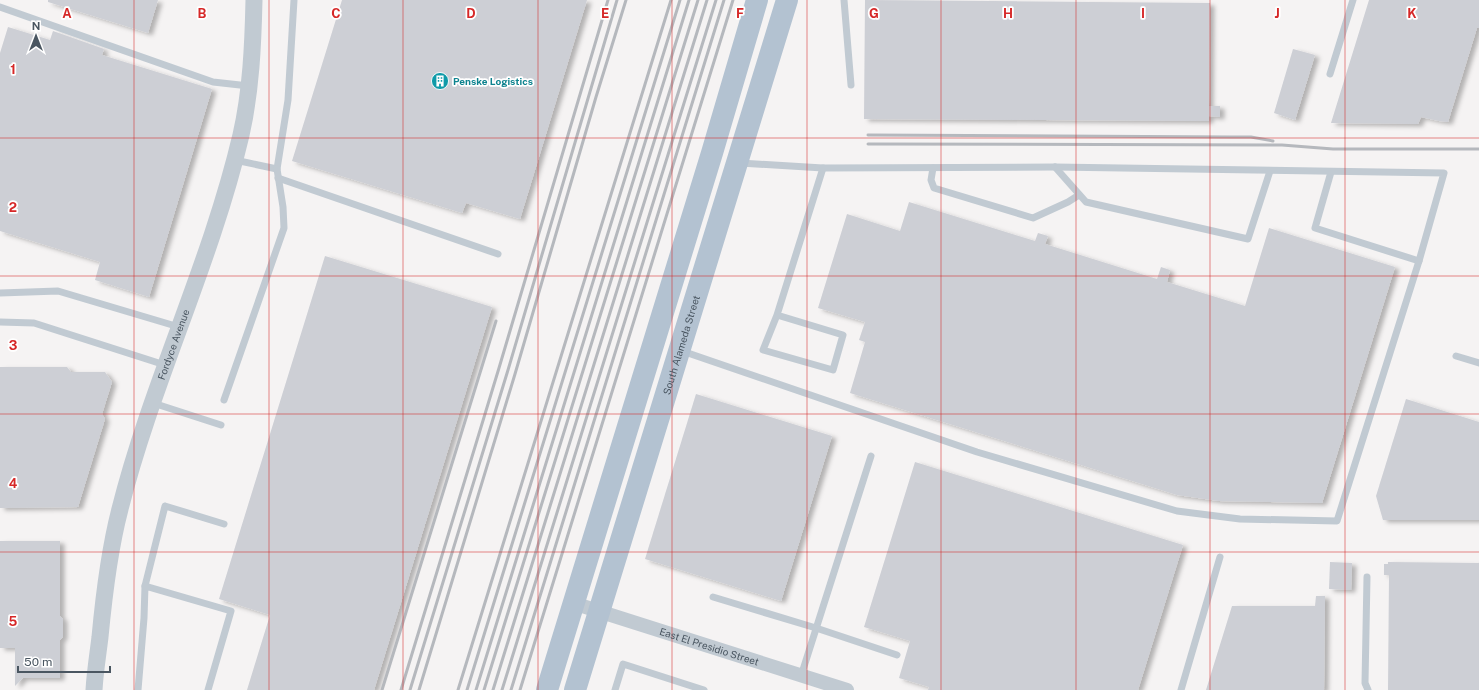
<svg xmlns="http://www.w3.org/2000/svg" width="1479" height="690" font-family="'Public Sans',sans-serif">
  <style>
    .building { fill: #cdcfd5; filter: url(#shadow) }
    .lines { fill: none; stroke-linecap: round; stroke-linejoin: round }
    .service { stroke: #c1cad2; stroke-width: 7 }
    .minor { stroke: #c1cad2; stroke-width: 14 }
    .tertiary { stroke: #c1cad2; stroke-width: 17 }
    .primary { stroke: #b3c2d1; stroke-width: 22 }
    .rail { stroke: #b5b8bd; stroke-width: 3 }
    .grid { fill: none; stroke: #d62828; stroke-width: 1; stroke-opacity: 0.55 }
    .labels { text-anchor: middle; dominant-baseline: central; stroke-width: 3.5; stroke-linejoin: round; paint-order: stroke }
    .culture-label { font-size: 10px; font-weight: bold; fill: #0d838f; stroke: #fff; text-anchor: start }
    .street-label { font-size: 10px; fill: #4a5661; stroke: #fff }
    .grid-label { font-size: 13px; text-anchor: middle; font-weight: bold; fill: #d62828; stroke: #fff; stroke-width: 3.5; stroke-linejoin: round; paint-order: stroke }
  </style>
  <defs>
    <filter id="shadow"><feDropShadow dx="4.5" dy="2.5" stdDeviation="2" flood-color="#0004"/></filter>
  </defs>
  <rect width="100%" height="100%" fill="#f5f3f3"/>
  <!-- building -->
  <g class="building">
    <path d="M48,0H158L148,33L48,2Z"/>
    <path d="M342,0H587L520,219L466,203L462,213L292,161Z"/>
    <path d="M865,0L1210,3L1209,106H1220V117L1209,116V121L864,119Z"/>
    <path d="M1369,0H1479V28H1477L1448,122L1439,121L1421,117L1418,124L1331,123Z"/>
    <path d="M8,27L50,40L53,31L104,49L102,55L212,89L149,297L95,280L100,262L0,231V53Z"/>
    <path d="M1293,49L1315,55L1295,120L1274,113Z"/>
    <path d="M909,202L1035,241L1038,233L1048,236L1045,244L1157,279L1161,267L1170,270L1167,282L1245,306L1269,228L1395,267L1322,503L1219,501L1177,495L850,393L865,342L859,340L865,322L818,308L847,214L900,231Z"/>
    <path d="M325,256L492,307L374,690H247L270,615L219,599Z"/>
    <path d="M0,367H67L71,372H105L112,382L102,414L105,419L78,507L0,508Z"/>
    <path d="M696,394L832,436L781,601L645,559Z"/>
    <path d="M1406,399L1479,422V520H1383L1376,496Z"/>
    <path d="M915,462L1183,545L1138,690H928L929,687L899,678L910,641L864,627Z"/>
    <path d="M0,541H60V616L63,619V637L60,640V678H23L15,686V648H0Z"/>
    <path d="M1330,562L1352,563L1351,590L1329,589Z"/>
    <path d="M1388,562L1479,563V690H1388L1389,575H1384V564H1388Z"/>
    <path d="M1316,596H1325L1324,690H1206L1232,606H1315Z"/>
  </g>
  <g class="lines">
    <!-- service -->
    <g class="service">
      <path d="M844,0L851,85"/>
      <path d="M0,7L213,82L249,86"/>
      <path d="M1330,74L1353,0"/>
      <path d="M235,160L277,169L288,100L294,0"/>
      <path d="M740,163L823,168L777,315L843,335L833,370L763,350L777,315"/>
      <path d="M1055,167L1086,202L1248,239L1270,171"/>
      <path d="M933,168L931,180L934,188L1033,218L1068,202L1079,195"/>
      <path d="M1331,172L1315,228L1419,261"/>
      <path d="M278,178L498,254"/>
      <path d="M0,293L58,291L179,327"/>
      <path d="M0,322L34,323L165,365"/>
      <path d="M682,351L977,452L1177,511L1240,519L1337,521L1419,261L1444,173L1055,167L823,168"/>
      <path d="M1456,356L1479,363"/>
      <path d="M224,400L284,228L283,207L277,169"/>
      <path d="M153,403L221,425"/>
      <path d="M1367,577L1365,683L1368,690"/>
      <path d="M145,586L165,506L224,524"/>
      <path d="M713,597L816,628L897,655"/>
      <path d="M801,676L871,456"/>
      <path d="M138,690L144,618L145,586L231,611L208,690"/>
      <path d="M615,690L623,664L704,690"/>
      <path d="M1181,690L1220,557"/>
    </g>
    <!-- minor -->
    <path class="minor" id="s1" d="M573,603L847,690"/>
    <!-- tertiary -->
    <path class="tertiary" id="s2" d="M94,690C95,672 98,654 100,637C104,594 109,551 120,509C152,382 211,263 241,135C251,91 253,45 254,0"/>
    <!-- primary -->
    <g class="primary">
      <path d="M547,690L712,153L757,0"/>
      <path id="s3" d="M575,690L787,0"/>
    </g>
    <!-- rail -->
    <g class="rail">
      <path d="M868,135L1230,137H1251L1273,141"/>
      <path d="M868,144L1282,145L1333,149H1479"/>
      <path d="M382,690L496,321"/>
      <path d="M401,690L499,368L608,0"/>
      <path d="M410,690L508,370L617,0"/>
      <path d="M419,690L515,374L596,97L626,0"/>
      <path d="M458,690L671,0"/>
      <path d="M467,690L680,0"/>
      <path d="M476,690L689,0"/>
      <path d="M484,690L698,0"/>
      <path d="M493,690L707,0"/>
      <path d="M502,690L716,0"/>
      <path d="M511,690L724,0"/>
      <path d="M520,690L733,0"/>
    </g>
  </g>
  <!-- grid -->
  <path class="grid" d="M134,0V690M269,0V690M403,0V690M538,0V690M672,0V690M807,0V690M941,0V690M1076,0V690M1210,0V690M1345,0V690M0,138H1479M0,276H1479M0,414H1479M0,552H1479"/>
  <!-- icons -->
  <defs>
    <g id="building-disc" transform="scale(0.9)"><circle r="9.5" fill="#0f9aa8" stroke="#fff"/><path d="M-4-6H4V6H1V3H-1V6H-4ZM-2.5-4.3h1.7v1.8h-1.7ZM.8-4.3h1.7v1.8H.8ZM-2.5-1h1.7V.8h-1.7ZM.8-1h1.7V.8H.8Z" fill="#fff"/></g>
  </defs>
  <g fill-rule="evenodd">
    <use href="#building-disc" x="440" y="81"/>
  </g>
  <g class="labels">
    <!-- culture labels -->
    <g class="culture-label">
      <text x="453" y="81">Penske Logistics</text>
    </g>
    <!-- street labels -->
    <g class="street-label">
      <text stroke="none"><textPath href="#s2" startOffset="356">Fordyce Avenue</textPath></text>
      <text stroke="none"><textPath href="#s3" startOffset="361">South Alameda Street</textPath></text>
      <text stroke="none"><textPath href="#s1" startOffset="143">East El Presidio Street</textPath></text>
    </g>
  </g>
  <g class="grid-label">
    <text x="67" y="18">A</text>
    <text x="202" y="18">B</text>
    <text x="336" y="18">C</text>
    <text x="471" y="18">D</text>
    <text x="605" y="18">E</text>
    <text x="740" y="18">F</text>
    <text x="874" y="18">G</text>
    <text x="1008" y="18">H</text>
    <text x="1143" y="18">I</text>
    <text x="1277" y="18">J</text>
    <text x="1412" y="18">K</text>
    <text x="13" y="74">1</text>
    <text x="13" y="212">2</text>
    <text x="13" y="350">3</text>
    <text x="13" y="488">4</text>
    <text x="13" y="626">5</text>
  </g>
  <!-- north arrow -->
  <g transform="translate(36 36)" stroke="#ffffff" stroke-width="3" paint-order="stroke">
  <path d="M0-3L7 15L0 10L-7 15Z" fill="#4a5661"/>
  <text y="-6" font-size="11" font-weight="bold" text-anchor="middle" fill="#4a5661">N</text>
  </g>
  <!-- scale -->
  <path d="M18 666v6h92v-6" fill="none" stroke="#4a5661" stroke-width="2"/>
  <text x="24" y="666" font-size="12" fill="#4a5661" stroke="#ffffff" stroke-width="3" paint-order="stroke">50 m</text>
</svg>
